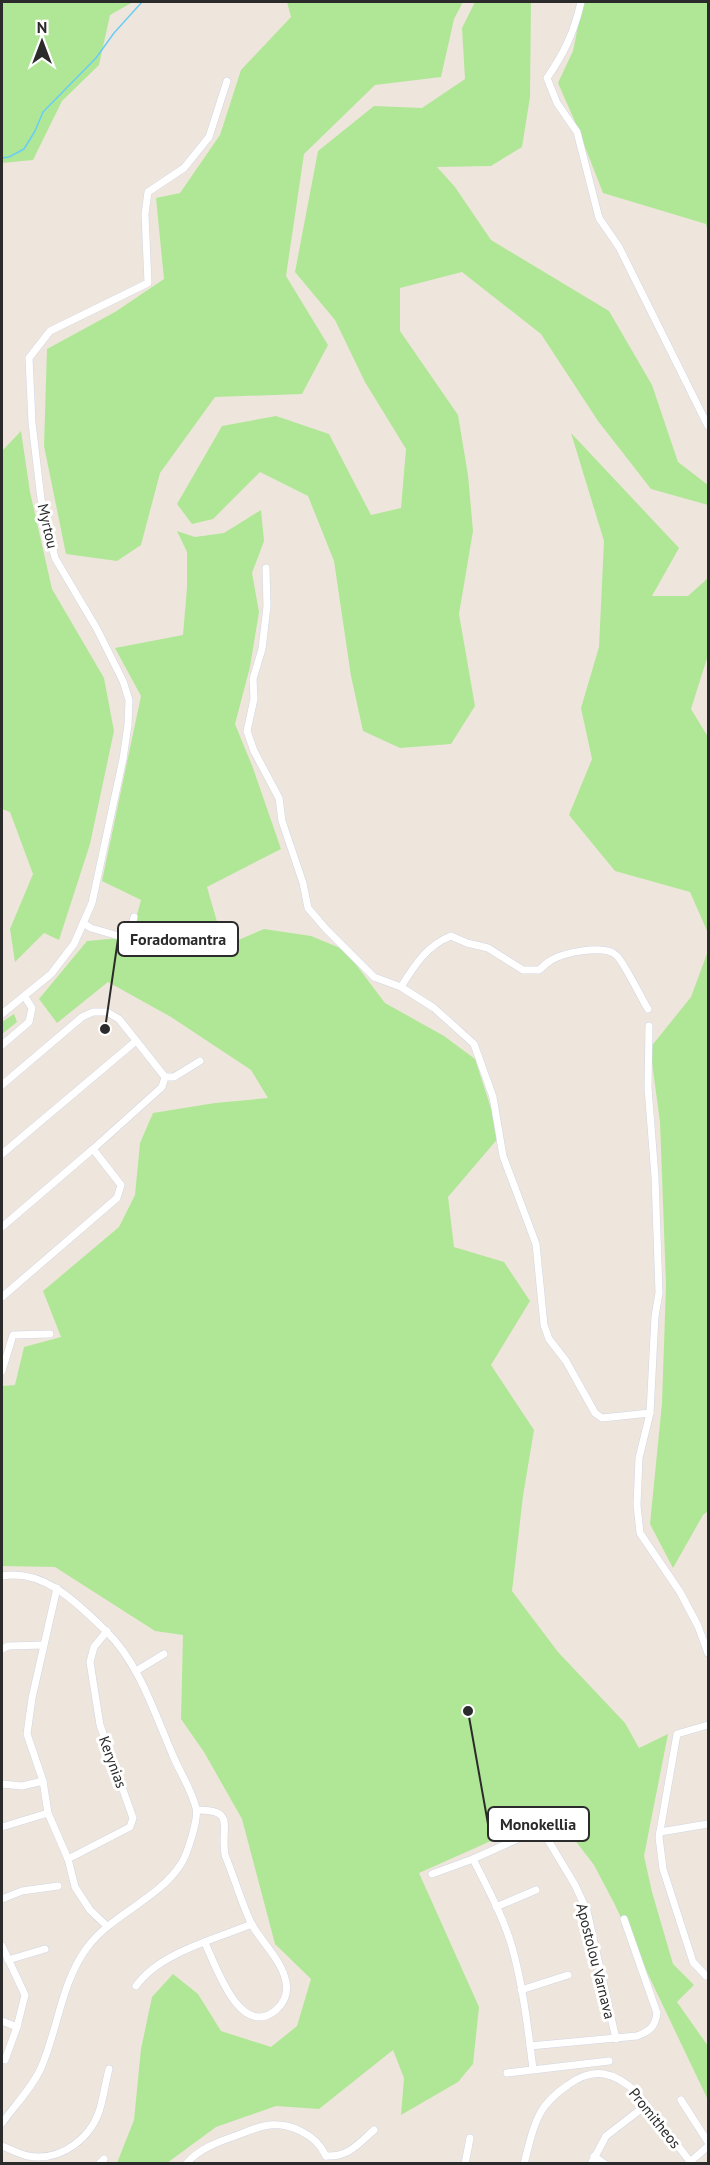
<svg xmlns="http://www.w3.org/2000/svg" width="710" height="2165" font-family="'PT Sans',sans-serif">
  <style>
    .green { fill: #b0e796 }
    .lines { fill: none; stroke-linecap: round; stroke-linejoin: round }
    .stream { stroke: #6acdf5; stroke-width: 1.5 }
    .minor-casing { stroke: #d1d5e4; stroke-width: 8 }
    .minor { stroke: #fff; stroke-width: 7 }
    .labels { text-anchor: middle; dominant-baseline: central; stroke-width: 6; stroke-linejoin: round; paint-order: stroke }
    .street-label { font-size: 15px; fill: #2b2b2b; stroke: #fff }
    .leader { fill: none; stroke: #2b2b2b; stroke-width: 2 }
    .callout-dot { fill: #2b2b2b; stroke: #fff; stroke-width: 2 }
    .callout { fill: #fff; stroke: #2b2b2b; stroke-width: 2 }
    .callout-label { font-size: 16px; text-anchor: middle; font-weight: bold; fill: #2b2b2b }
  </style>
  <rect width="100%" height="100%" fill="#eee6dc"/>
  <!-- green -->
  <g class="green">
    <path d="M2,2H133L110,15L99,65L62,101L33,160L2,163Z"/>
    <path d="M287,2H463L454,19L441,77L375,85L304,154L286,276L328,345L302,394L215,397L160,473L141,545L117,561L66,554L44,446L47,349L115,312L164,279L156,198L180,193L220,135L241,70L291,17Z"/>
    <path d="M475,2H531L530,97L522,147L491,166L437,167L455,187L491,240L609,311L652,385L678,462L708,485V505L651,489L598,421L541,334L462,272L400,288V331L458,415L468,475L473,531L459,614L475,706L451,744L400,748L363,731L351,676L334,561L308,496L260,472L213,519L192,524L177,504L222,426L276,416L329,434L371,515L401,508L406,449L365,382L335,320L295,272L318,151L374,106L422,108L465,79L462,28Z"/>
    <path d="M583,2H708V232L706,224L603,193L576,124L558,83L573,51Z"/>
    <path d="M21,431L30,492L52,589L104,678L114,731L90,844L59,940L44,933L15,962L10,929L33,874L10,812L2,809V451Z"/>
    <path d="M571,433L679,548L652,596H688L708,578V655L691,709L708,737V933L690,892L615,871L569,815L592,759L581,708L599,647L604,541Z"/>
    <path d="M261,510L264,541L252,573L259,612L250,667L235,724L253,768L281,849L207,887L224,946L264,929L311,936L345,950L385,1003L444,1036L475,1059L500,1136L448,1197L454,1247L504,1262L530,1301L491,1365L534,1430L523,1496L512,1591L558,1652L625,1723L639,1748L668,1734L644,1856L652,1892L673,1964L694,1985L677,2002L708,2046V2100L615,1905L594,1865L554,1813L419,1873L479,2007L473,2064L458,2082L401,2115L404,2078L393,2050L319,2109L276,2106L216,2127L167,2163H117L134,2120L141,2049L152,1997L173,1974L198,1994L221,2031L271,2047L297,2026L311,1979L275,1944L242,1819L204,1752L181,1719L183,1635L155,1631L55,1567L2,1566V1386L15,1385L24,1347L61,1337L43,1291L119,1227L135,1195L140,1143L153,1113L215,1103L268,1098L251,1070L171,1017L108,982L57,1023L39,999L87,941L131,937L141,900L102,881L141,696L115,648L183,635L187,588V552L177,531L195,537L224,533Z"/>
    <path d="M708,951V1511L703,1515L673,1568L650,1524L662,1403L666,1285L660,1122L650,1048L691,997Z"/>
    <path d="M14,1014L17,1022L2,1034V1022Z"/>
  </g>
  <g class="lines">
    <!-- stream -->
    <path class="stream" d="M2,158L9,157L24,149L35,131L43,112L96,58L114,33L142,2"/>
    <!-- minor casing -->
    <g class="minor-casing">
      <g id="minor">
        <path d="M581,2C574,32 565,52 547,78L557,103L577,132L599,218L619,247L708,426"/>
        <path d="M266,568L267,606L262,649L253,679L254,699L247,731L254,751L279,798L282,821L303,883L308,908L326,929L374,977L401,987L434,1008L474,1044L493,1097L503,1156L536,1244L544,1325L549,1339L566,1361L595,1413L602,1418L650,1413"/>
        <path d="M83,923L91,928L129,939L134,917"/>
        <path d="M401,987C414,966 427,945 451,936L467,943L488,948L523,970H539C543,967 546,963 550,961C562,952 606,944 617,956C626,966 640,996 648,1009"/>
        <path d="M2,1014L51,974L74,944L92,903L123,759L128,725L129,700L123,681L97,629L55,558L41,499L32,423L29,358L50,331L148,283L145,214L148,192L184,168L209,137L227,81"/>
        <path d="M649,1026L648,1088L655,1177L659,1293L655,1316L650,1413L639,1458L637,1505L640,1533L680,1592L698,1626L708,1653"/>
        <path d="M2,1045L29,1022L32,1008L25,997"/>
        <path d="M165,1077H174L200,1061"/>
        <path d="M2,1085L82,1017L93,1012H107L119,1019L165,1077L162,1087L93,1149L2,1227"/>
        <path d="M2,1154L136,1041"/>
        <path d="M2,1297L117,1198L121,1185L93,1149"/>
        <path d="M2,1371L13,1335L50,1334"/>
        <path d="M2,1576C44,1568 78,1604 106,1631C140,1664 155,1715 174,1758C181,1774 192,1791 196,1808C199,1818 187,1855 181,1864C158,1900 111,1914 86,1949C61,1984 58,2029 41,2068C32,2088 15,2105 2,2123"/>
        <path d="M57,1588L32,1698L27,1734L43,1781L48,1813L68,1859L75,1887L90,1910L107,1926"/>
        <path d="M2,1649L8,1646L43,1645"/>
        <path d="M136,1671L164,1654"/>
        <path d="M708,1725L677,1734L659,1837L663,1869L693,1962L706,1976L708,1975"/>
        <path d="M2,1784L22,1786L43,1781"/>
        <path d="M197,1810C237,1810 220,1826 225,1855C234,1877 241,1901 251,1923C261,1942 282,1960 286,1982C288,1993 284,2003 276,2010C240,2040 216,1966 205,1943"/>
        <path d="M2,1827L48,1813"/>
        <path d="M660,1832L708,1824"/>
        <path d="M68,1859L130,1827L133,1818L100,1725L90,1662L94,1647L107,1631"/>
        <path d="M473,1859C487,1887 503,1916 512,1947C523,1986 528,2029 533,2069"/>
        <path d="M432,1874L473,1859L533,1832L540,1831L545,1835L575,1885L587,1911L616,2039"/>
        <path d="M2,1899L22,1891L58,1886"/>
        <path d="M496,1907L536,1890"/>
        <path d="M2,1946L25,1995L17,2027L5,2060"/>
        <path d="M8,1960L45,1949"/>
        <path d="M136,1986C159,1953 215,1939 252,1924"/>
        <path d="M521,1990L568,1975"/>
        <path d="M2,2021L17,2027"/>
        <path d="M530,2046L637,2036C650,2031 655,2027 657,2013L624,1919"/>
        <path d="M507,2073L609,2061"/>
        <path d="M681,2100L708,2142"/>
        <path d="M2,2146C10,2149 19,2154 28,2156C62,2162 93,2137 101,2105C104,2093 106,2081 109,2069"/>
        <path d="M326,2156C349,2157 358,2144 374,2130"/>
        <path d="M594,2156L605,2164"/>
        <path d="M690,2162L708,2146"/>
        <path d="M99,2164L104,2159"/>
        <path d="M186,2164C200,2148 218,2142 238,2135C246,2132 255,2128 264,2126C288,2121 316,2134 326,2156"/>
        <path d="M465,2164L470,2138"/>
        <path d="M524,2164C529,2145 533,2123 544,2107C551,2098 559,2091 568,2085C594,2066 615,2072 637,2093L692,2164"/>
        <path d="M591,2164L606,2136L645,2106"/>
      </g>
    </g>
    <!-- minor -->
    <use href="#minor" class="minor"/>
  </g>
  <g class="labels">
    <!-- street labels -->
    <g class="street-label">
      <text transform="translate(48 526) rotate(77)">Myrtou</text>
      <text transform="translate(113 1762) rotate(70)">Kerynias</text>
      <text transform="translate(596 1961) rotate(76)">Apostolou Varnava</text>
      <text transform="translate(655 2118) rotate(51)">Promitheos</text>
    </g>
  </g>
  <!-- callouts -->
  <path class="leader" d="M105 1029L118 939M468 1711L488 1824"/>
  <g class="callout-dot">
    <circle cx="105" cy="1029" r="6"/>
    <circle cx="468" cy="1711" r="6"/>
  </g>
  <g class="callout">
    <rect x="118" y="922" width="120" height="34" rx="6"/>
    <rect x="488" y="1807" width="101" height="34" rx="6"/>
  </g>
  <g class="callout-label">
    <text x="178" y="945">Foradomantra</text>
    <text x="538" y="1830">Monokellia</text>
  </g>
  <!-- border -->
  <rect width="710" height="2165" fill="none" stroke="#2b2b2b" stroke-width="6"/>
  <!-- north arrow -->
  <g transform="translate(42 42)" stroke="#ffffff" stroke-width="4.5" paint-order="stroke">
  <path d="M0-4.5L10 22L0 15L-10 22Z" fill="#2b2b2b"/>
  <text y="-9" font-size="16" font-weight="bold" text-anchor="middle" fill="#2b2b2b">N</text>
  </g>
</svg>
